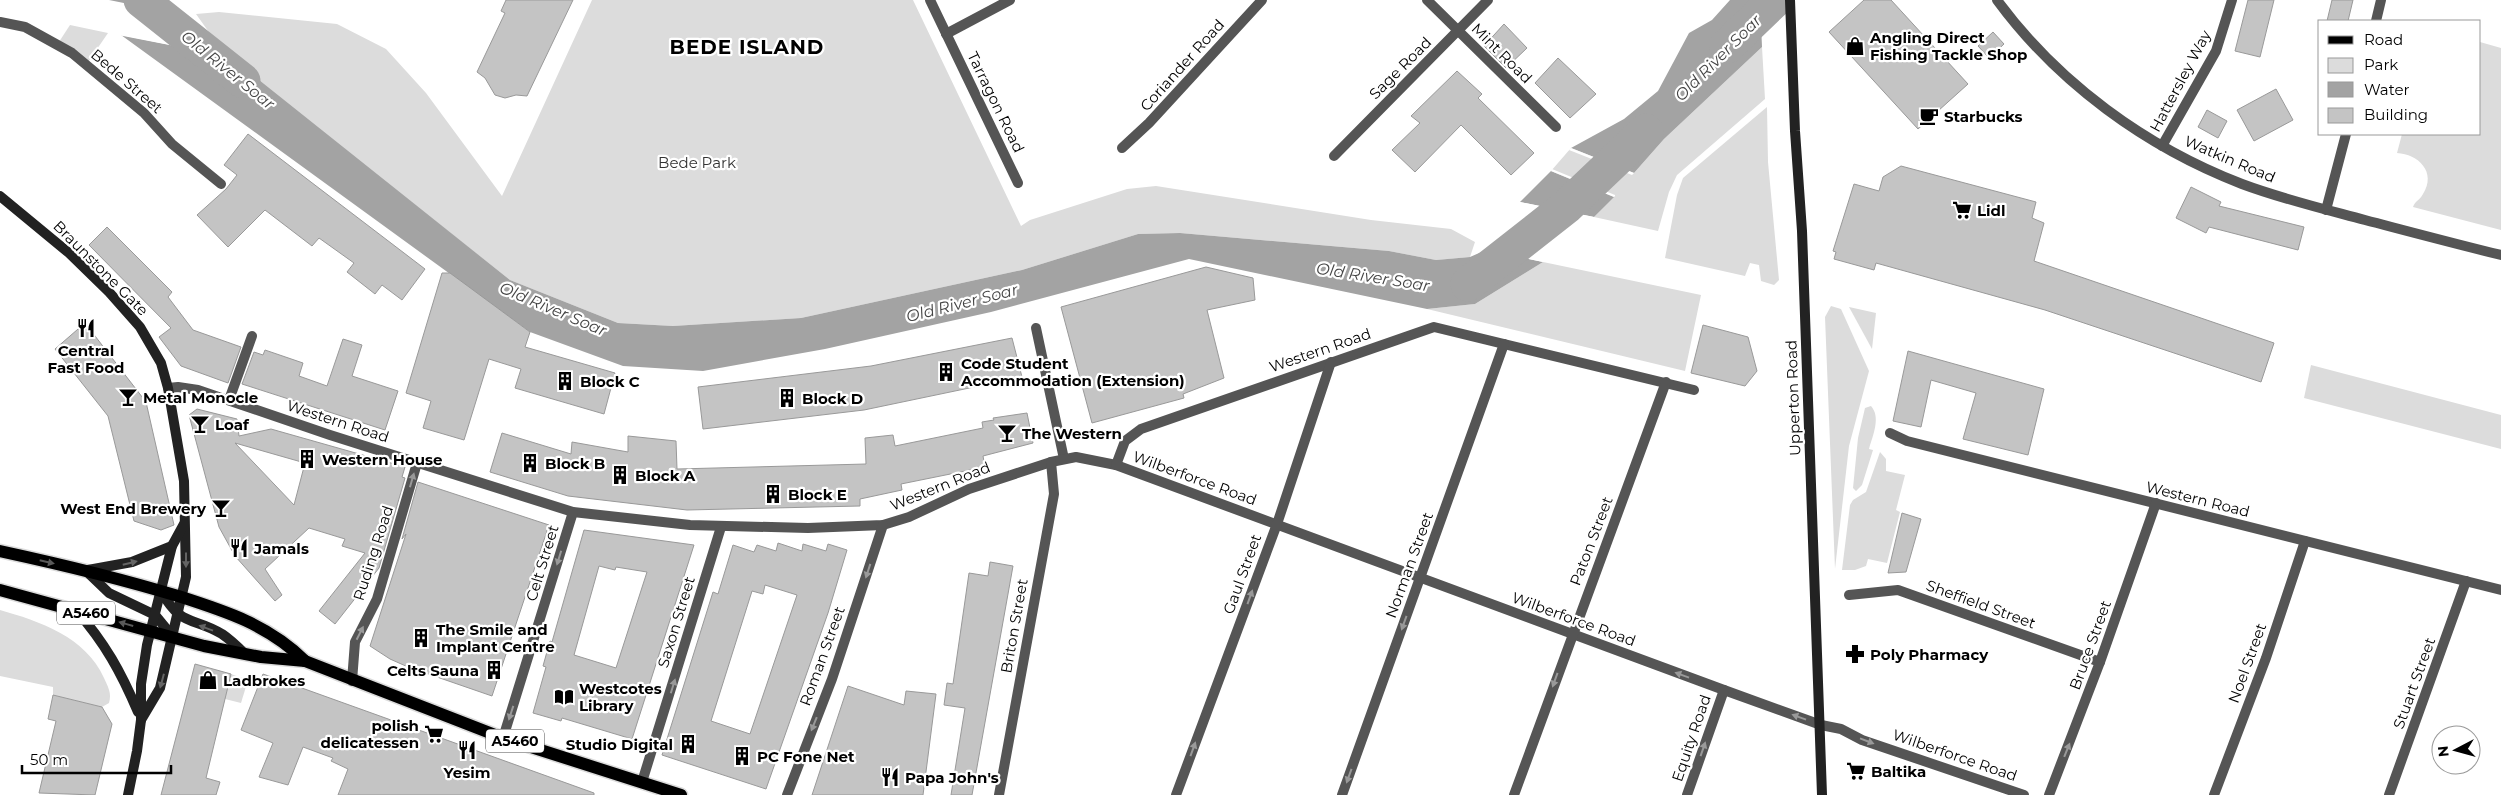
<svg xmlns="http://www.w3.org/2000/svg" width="2501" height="795" font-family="Montserrat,sans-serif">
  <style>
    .green { fill: #dcdcdc }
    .water { fill: #a3a3a3 }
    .pier { fill: #fff }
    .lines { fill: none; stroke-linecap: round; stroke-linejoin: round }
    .river { stroke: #a3a3a3; stroke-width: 35 }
    .building { fill: #c4c4c4; stroke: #999; fill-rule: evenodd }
    .primary-casing { stroke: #dbdbdb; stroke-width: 15 }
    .street { stroke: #555; stroke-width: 10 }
    .secondary { stroke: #222; stroke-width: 10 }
    .primary { stroke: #000; stroke-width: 12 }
    .oneway { fill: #999 }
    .oneway2 { fill: #646464 }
    .oneway3 { fill: #595959 }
    .labels { text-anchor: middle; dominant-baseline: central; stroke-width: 4.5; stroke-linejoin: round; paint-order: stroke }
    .shield { fill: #fff; stroke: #4c4c4c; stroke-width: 1 }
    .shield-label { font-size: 14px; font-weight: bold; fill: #000 }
    .poi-label { font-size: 15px; font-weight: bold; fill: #000; stroke: #fff; text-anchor: start }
    .street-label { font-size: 15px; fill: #000; stroke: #fff }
    .park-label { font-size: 15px; fill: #333; stroke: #fff }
    .water-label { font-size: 16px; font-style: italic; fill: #444; stroke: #fff }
    .district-label { font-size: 20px; font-weight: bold; letter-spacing: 1px; fill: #000; stroke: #fff }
  </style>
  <rect width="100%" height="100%" fill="#fff"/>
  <!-- green -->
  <g class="green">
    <path d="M592,0H913L1021,226L1030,220L1127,189L1156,186L1371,220L1451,229L1475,242L1470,257L1436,260L1389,251L1180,233L1138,234L1022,270L801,318L673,326L618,323L510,280L226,56L196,14L219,12L337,24L386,49L426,93L502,196Z"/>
    <path d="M70,25L108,33L86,65L57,45Z"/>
    <path d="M2480,42L2501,48V230L2413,207C2415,201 2420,200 2423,194C2437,172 2418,154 2397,153L2402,134H2480Z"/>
    <path d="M1762,47L1765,99L1677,175L1669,192L1658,231L1594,217L1613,197L1551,171L1571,148L1634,173L1664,139Z"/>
    <path d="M1767,107L1768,162L1779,280L1774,285L1761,281L1759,265L1750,263L1745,276L1665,258L1677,195L1683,178Z"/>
    <path d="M1543,262L1701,295L1685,371L1427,309L1475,304Z"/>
    <path d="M1831,306L1841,309L1869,371L1849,446L1835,569L1825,317Z"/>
    <path d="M1849,307L1876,313L1872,349Z"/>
    <path d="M2311,365L2501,415V449L2304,398Z"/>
    <path d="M1871,406C1881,417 1873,435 1869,449L1873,450L1862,485L1856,491L1853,488L1858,438L1865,408Z"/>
    <path d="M1880,452L1886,459V471L1905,475L1896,510L1900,512L1887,563L1868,559L1866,566L1855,570H1842L1850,505L1853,500L1866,492Z"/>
    <path d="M0,610C39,621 86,637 104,678C108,687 112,693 109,703L102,707L53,695V687L0,676Z"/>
    <path d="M231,674L248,680L241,703L225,699Z"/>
  </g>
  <!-- water -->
  <g class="water">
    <path d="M109,0H165L188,16Z"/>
    <path d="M1730,0H1760L1762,47L1664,139L1634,173L1571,148L1624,119L1658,91L1689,33L1712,20Z"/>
    <path d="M121,35L230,57L510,280L618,323L673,326L801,318L1022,270L1138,234L1180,233L1389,251L1436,260L1470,257L1486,250L1543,262L1475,304L1427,309L1189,259L991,312L825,349L703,371L623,366L530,332Z"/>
    <path d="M1551,171L1614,197L1594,217L1520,202Z"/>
  </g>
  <!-- pier -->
  <g class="pier">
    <path d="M1760,0H1763L1765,47L1763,50Z"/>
    <path d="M121,33L227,53L226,56L118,35Z"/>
    <path d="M1571,148L1634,173L1632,175L1569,150Z"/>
    <path d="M1552,169L1615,195V196L1614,197L1551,171Z"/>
    <path d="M1520,202L1594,217L1592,219L1520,204Z"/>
    <path d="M1488,248L1544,259L1545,260L1543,262L1486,250Z"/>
  </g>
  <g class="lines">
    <!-- river -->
    <g class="river">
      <path d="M141,0L243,81"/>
      <path d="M1727,46L1775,0"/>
      <path d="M1468,284L1566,207L1646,131"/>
    </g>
  </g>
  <!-- building -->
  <g class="building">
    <path d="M506,0H573L527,96L516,95L505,98L495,95L485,78L477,72L505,13L501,11Z"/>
    <path d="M1864,0H1891L1968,84L1918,129L1829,32Z"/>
    <path d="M2248,0H2274L2260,57L2235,51Z"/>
    <path d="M2332,0H2353L2348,21H2327Z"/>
    <path d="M1504,24L1527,48L1506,68L1484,46Z"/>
    <path d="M1993,32L2004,44L1989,58L1978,46Z"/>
    <path d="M1558,58L1596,94L1570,118L1535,83Z"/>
    <path d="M1457,71L1482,94L1478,98L1534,153L1511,175L1461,125L1415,172L1392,150L1420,123L1411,116Z"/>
    <path d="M2276,89L2293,120L2254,141L2237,110Z"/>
    <path d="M2207,110L2227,121L2218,138L2198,127Z"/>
    <path d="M248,134L425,269L402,300L382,285L375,294L347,272L354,263L319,238L312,246L265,210L228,247L197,215L226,189L237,175L224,165Z"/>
    <path d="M1901,166L2036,202L2032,218L2044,223L2034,261L2274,343L2261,382L2045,310L1876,263L1874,270L1834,259L1836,252L1833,251L1854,184L1879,191L1883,177Z"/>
    <path d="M2191,187L2221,202L2219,206L2304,227L2298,250L2209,227L2206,233L2176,218Z"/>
    <path d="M107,227L172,292L168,297L193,330L241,347L228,383L181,366L159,337L171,328L89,245Z"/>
    <path d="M1206,267L1253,278L1255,300L1207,310L1224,378L1183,394L1184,398L1092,423L1061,307Z"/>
    <path d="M442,273H450L530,332L525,347L615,373L604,414L515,388L521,369L489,359L464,440L423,428L431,401L406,393Z"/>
    <path d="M85,323L146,402L174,525L161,530L134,521L108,416L55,349Z"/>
    <path d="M1703,325L1748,337L1757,371L1745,386L1691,373Z"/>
    <path d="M1012,338L1022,377L864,410L703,429L698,387L871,366Z"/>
    <path d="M343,339L362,345L352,376L398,391L385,430L242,384L254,352L263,355L265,350L303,363L299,376L327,386Z"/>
    <path d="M1908,351L2044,389L2028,455L1963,439L1976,393L1931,380L1921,427L1893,421Z"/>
    <path d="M197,409L237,419L239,436L271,429L405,467L402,477L405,478L379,568L335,624L319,611L365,553L342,546L345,539L309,528L265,569L282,595L275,601L235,556L219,527L189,415ZM235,443L305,463L294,505Z"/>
    <path d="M1027,413L1033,443L983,456L985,467L901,484L902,490L860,499V506L687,510L568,496L490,472L502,433L571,454L572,442L628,452V436L676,441L677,469L866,464L865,438L893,435L895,446L983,428L982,422L994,420L993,418Z"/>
    <path d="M418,482L549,525L492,696L408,667L390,659L370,646L406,534L402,539Z"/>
    <path d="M1902,513L1921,519L1906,572L1888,573Z"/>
    <path d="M584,530L694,545L632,739L562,718L561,721L533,713L546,667L543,666L550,641L552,642ZM599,566L615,570L616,567L647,572L616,668L574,655Z"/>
    <path d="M778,543L802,551L803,544L826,551L828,544L847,550L828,613L766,789L662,755L713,592L718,594L733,545L754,552L757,545L776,551ZM765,585L797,595L750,734L711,721L752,591L763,594Z"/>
    <path d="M990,562L1013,566L972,795H951L965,708L944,705L947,683L953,684L969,573L988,576Z"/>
    <path d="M195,664L231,674L206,778L220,782L216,795H161Z"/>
    <path d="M263,674L594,793V795H338L348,769L331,761L333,758L303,747L288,785L259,777L273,743L241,730Z"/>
    <path d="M848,686L904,705L906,691L936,694L923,795H812Z"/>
    <path d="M53,695L102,707L112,724L95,795L39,793L56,721L48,719Z"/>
  </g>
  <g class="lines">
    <!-- primary casing -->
    <g class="primary-casing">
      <g id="primary">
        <path d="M0,551C60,564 119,578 178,596C225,611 269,625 305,661"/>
        <path d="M0,590L204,646L261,657L305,661L503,738L681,795"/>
      </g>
    </g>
    <!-- street -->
    <g class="street">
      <path d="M930,0L1018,183"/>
      <path d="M1427,0L1556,127"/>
      <path d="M1997,0C2058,83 2146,147 2242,184C2282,199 2324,209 2365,220C2411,232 2456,244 2501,255"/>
      <path d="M2376,21L2381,0"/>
      <path d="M0,22L25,27L72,53L144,113L172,144L221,184"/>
      <path d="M946,34L1010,0"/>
      <path d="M2162,146L2216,51L2232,0"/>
      <path d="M1122,148L1149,123L1262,0"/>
      <path d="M1334,156L1488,0"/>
      <path d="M2326,210L2346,134"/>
      <path d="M1036,328L1064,459"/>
      <path d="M168,388L178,387L198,390L330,435L573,512L690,525L808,528L883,525L909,517L969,489L1051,462L1076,457L1116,465L1724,690L1821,725L1841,729L1862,740L2024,795"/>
      <path d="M229,400L252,336"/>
      <path d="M1890,433L1907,441L2501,590"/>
      <path d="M1116,465L1125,441L1141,429L1434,327L1694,390"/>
      <path d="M1849,595L1898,590L2100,662"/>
      <path d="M352,681L355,642L377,599L417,463"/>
      <path d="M503,738L573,512"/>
      <path d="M642,782L721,527"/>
      <path d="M787,795L832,679L883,525"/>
      <path d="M999,795L1054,494L1051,462"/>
      <path d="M1176,795L1277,524L1331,362"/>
      <path d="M1342,795L1504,344"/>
      <path d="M1514,795L1666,382"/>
      <path d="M1687,795L1724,690"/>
      <path d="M2049,795L2100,662L2156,503"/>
      <path d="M2214,795L2266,658L2305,541"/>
      <path d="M2389,795L2466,581"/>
    </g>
    <!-- secondary -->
    <g class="secondary">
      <path d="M1790,0L1795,131L1802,231L1822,795"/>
      <path d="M0,196L69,253L109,292L140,327L161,363L168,388L184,481L186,577L160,688L141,720"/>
      <path d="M85,570L109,593L155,615L173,637"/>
      <path d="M88,570L132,562L172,546"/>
      <path d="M161,591C182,628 192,616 222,634C231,640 238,647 246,655"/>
      <path d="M76,610C105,643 121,672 138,712"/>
      <path d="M128,795L137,751L141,720V684L147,645L172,546L184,524"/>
    </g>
    <!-- primary -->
    <use href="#primary" class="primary"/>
  </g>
  <!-- one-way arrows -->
  <defs><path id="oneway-solid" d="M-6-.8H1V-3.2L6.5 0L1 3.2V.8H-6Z" transform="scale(1.25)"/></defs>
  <g class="oneway">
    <use href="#oneway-solid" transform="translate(412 480) rotate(-74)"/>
    <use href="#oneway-solid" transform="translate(559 558) rotate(107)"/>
    <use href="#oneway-solid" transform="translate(868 571) rotate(108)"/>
    <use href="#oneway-solid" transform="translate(1250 597) rotate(-70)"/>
    <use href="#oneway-solid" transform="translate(1404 623) rotate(110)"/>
    <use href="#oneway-solid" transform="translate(360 633) rotate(-63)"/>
    <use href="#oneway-solid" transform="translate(1682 675) rotate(-160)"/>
    <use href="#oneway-solid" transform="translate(1555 680) rotate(110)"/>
    <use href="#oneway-solid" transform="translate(673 686) rotate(-73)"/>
    <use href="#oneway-solid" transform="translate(511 713) rotate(108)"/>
    <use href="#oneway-solid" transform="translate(1799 717) rotate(-160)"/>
    <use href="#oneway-solid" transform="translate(814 724) rotate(112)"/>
    <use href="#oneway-solid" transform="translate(1867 741) rotate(21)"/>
    <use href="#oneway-solid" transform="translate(1193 749) rotate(-70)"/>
    <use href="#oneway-solid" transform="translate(1703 749) rotate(-71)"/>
    <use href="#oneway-solid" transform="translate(2067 750) rotate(-68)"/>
    <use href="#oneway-solid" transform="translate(1349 776) rotate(110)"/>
  </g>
  <g class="oneway2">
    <use href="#oneway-solid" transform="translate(186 560) rotate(90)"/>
    <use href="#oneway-solid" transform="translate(130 563) rotate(-14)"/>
    <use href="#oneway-solid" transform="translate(206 628) rotate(-160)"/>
    <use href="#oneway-solid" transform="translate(162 681) rotate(105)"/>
  </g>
  <g class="oneway3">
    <use href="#oneway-solid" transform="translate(47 562) rotate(13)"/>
    <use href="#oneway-solid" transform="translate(126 624) rotate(-164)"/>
  </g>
  <!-- icons -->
  <defs>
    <g id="shop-bare" transform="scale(1.5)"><path d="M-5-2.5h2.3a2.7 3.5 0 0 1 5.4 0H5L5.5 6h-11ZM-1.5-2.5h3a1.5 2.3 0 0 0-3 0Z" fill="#000" stroke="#fff" stroke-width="2.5" paint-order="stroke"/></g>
    <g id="cafe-bare" transform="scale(1.5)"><path d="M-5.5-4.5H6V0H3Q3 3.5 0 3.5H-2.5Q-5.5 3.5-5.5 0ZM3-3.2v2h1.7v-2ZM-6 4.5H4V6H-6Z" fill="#000" stroke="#fff" stroke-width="2.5" paint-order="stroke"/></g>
    <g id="supermarket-bare" transform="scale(1.5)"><path d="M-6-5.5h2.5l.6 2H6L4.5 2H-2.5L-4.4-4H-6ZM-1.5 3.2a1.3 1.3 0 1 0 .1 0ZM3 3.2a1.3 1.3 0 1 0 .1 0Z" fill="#000" stroke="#fff" stroke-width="2.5" paint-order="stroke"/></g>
    <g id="restaurant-bare" transform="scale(1.5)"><path d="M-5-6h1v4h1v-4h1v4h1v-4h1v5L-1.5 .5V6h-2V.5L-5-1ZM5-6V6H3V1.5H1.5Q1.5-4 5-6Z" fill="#000" stroke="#fff" stroke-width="2.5" paint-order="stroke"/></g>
    <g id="building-bare" transform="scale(1.5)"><path d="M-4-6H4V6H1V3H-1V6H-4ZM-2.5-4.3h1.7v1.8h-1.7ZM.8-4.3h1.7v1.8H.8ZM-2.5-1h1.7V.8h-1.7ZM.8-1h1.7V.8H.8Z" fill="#000" stroke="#fff" stroke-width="2.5" paint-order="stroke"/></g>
    <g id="bar-bare" transform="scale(1.5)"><path d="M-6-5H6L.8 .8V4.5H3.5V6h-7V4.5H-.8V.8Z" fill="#000" stroke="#fff" stroke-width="2.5" paint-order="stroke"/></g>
    <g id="pharmacy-bare" transform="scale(1.5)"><path d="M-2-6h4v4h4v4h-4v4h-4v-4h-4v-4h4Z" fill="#000" stroke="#fff" stroke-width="2.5" paint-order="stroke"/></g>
    <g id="library-bare" transform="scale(1.5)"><path d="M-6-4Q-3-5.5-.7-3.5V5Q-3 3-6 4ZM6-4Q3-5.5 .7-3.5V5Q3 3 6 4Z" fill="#000" stroke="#fff" stroke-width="2.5" paint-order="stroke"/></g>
  </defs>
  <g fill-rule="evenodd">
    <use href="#shop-bare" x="1855" y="46"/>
    <use href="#cafe-bare" x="1929" y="116"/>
    <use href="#supermarket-bare" x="1962" y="210"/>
    <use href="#restaurant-bare" x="86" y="328"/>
    <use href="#building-bare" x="946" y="372"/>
    <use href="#building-bare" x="565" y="381"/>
    <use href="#bar-bare" x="128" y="397"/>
    <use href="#building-bare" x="787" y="398"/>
    <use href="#bar-bare" x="200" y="424"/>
    <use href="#bar-bare" x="1007" y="433"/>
    <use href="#building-bare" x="307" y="459"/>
    <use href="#building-bare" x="530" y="463"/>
    <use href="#building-bare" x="620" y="475"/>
    <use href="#building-bare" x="773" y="494"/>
    <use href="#bar-bare" x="221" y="508"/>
    <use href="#restaurant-bare" x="239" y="548"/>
    <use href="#building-bare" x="421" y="638"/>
    <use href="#pharmacy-bare" x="1855" y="654"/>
    <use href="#building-bare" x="494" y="670"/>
    <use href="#shop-bare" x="208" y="680"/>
    <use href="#library-bare" x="564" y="697"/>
    <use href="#supermarket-bare" x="434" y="734"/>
    <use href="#building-bare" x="688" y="744"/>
    <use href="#restaurant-bare" x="467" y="750"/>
    <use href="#building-bare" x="742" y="756"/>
    <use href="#supermarket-bare" x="1856" y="771"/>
    <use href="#restaurant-bare" x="890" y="777"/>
  </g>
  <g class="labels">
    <!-- shield labels -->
    <g class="shield">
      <rect x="57" y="601.5" width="58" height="23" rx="4"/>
      <rect x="486" y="729.5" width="58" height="23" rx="4"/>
    </g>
    <g class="shield-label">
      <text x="86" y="613">A5460</text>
      <text x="515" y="741">A5460</text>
    </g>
    <!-- poi labels -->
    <g class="poi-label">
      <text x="1870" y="37">Angling Direct<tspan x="1870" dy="17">Fishing Tackle Shop</tspan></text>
      <text x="1944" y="116">Starbucks</text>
      <text x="1977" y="210">Lidl</text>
      <text x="86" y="350" text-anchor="middle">Central<tspan x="86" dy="17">Fast Food</tspan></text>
      <text x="961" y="363">Code Student<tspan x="961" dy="17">Accommodation (Extension)</tspan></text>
      <text x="580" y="381">Block C</text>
      <text x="143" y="397">Metal Monocle</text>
      <text x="802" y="398">Block D</text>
      <text x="215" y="424">Loaf</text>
      <text x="1022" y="433">The Western</text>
      <text x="322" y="459">Western House</text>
      <text x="545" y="463">Block B</text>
      <text x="635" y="475">Block A</text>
      <text x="788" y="494">Block E</text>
      <text x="206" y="508" text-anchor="end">West End Brewery</text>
      <text x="254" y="548">Jamals</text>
      <text x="436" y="629">The Smile and<tspan x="436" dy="17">Implant Centre</tspan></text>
      <text x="1870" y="654">Poly Pharmacy</text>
      <text x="479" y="670" text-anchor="end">Celts Sauna</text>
      <text x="223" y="680">Ladbrokes</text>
      <text x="579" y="688">Westcotes<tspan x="579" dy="17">Library</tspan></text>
      <text x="419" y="725" text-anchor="end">polish<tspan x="419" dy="17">delicatessen</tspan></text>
      <text x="673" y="744" text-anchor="end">Studio Digital</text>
      <text x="757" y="756">PC Fone Net</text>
      <text x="1871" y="771">Baltika</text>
      <text x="467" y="772" text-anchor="middle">Yesim</text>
      <text x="905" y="777">Papa John's</text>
    </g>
    <!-- street labels -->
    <g class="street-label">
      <text transform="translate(1502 53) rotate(45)">Mint Road</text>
      <text transform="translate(1182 65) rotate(-48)">Coriander Road</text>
      <text transform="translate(1400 68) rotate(-45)">Sage Road</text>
      <text transform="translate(127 81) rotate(41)">Bede Street</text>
      <text transform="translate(2180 81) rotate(-62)">Hattersley Way</text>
      <text transform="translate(996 102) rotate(64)">Tarragon Road</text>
      <text transform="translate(2230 159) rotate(23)">Watkin Road</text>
      <text transform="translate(101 268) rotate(45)">Braunstone Gate</text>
      <text transform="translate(1320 350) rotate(-19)">Western Road</text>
      <text transform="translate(1793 398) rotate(-92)">Upperton Road</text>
      <text transform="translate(338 421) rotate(18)">Western Road</text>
      <text transform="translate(1195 478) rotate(20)">Wilberforce Road</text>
      <text transform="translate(940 486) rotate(-22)">Western Road</text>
      <text transform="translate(2198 499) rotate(14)">Western Road</text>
      <text transform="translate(1591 541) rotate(-69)">Paton Street</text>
      <text transform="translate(373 553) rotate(-72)">Ruding Road</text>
      <text transform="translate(542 563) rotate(-73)">Celt Street</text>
      <text transform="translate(1409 565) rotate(-70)">Norman Street</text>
      <text transform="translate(1242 574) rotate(-70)">Gaul Street</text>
      <text transform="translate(1981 604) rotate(20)">Sheffield Street</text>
      <text transform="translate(1574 619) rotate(20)">Wilberforce Road</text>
      <text transform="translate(676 622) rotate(-73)">Saxon Street</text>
      <text transform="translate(1014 626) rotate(-80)">Briton Street</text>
      <text transform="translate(2090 645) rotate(-70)">Bruce Street</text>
      <text transform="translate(822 656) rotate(-70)">Roman Street</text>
      <text transform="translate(2247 663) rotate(-70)">Noel Street</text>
      <text transform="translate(2414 683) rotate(-70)">Stuart Street</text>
      <text transform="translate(1691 738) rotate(-71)">Equity Road</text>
      <text transform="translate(1955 755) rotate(19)">Wilberforce Road</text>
    </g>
    <!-- park labels -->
    <g class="park-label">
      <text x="697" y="162">Bede Park</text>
    </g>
    <!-- water labels -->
    <g class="water-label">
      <text transform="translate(1718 58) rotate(-45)">Old River Soar</text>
      <text transform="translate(228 70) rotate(39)">Old River Soar</text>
      <text transform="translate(1373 277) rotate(9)">Old River Soar</text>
      <text transform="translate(962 303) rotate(-14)">Old River Soar</text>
      <text transform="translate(553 309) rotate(23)">Old River Soar</text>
    </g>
    <!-- district labels -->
    <g class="district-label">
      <text x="747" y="47">BEDE ISLAND</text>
    </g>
  </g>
  <!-- legend -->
  <rect x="2318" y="20" width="162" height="115" fill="#ffffff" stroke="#999999"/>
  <rect x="2328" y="36" width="25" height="8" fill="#000000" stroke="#999999"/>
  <text x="2364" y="45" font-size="15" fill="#000000">Road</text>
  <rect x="2328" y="58" width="25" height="15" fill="#dcdcdc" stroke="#999999"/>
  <text x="2364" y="70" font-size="15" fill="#000000">Park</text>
  <rect x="2328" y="82" width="25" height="15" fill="#a3a3a3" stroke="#999999"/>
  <text x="2364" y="95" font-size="15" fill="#000000">Water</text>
  <rect x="2328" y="108" width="25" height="15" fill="#c4c4c4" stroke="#999999"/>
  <text x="2364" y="120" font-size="15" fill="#000000">Building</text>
  <!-- north arrow -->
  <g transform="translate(2456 750) rotate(264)"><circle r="24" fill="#ffffff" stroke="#999999"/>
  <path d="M0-4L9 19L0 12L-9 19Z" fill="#000000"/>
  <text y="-8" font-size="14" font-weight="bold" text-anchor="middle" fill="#000000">N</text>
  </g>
  <!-- scale -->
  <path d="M22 765v8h149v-8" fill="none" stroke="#000000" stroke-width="2.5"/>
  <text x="30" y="765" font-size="15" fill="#000000" stroke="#ffffff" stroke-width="4" paint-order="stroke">50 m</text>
</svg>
